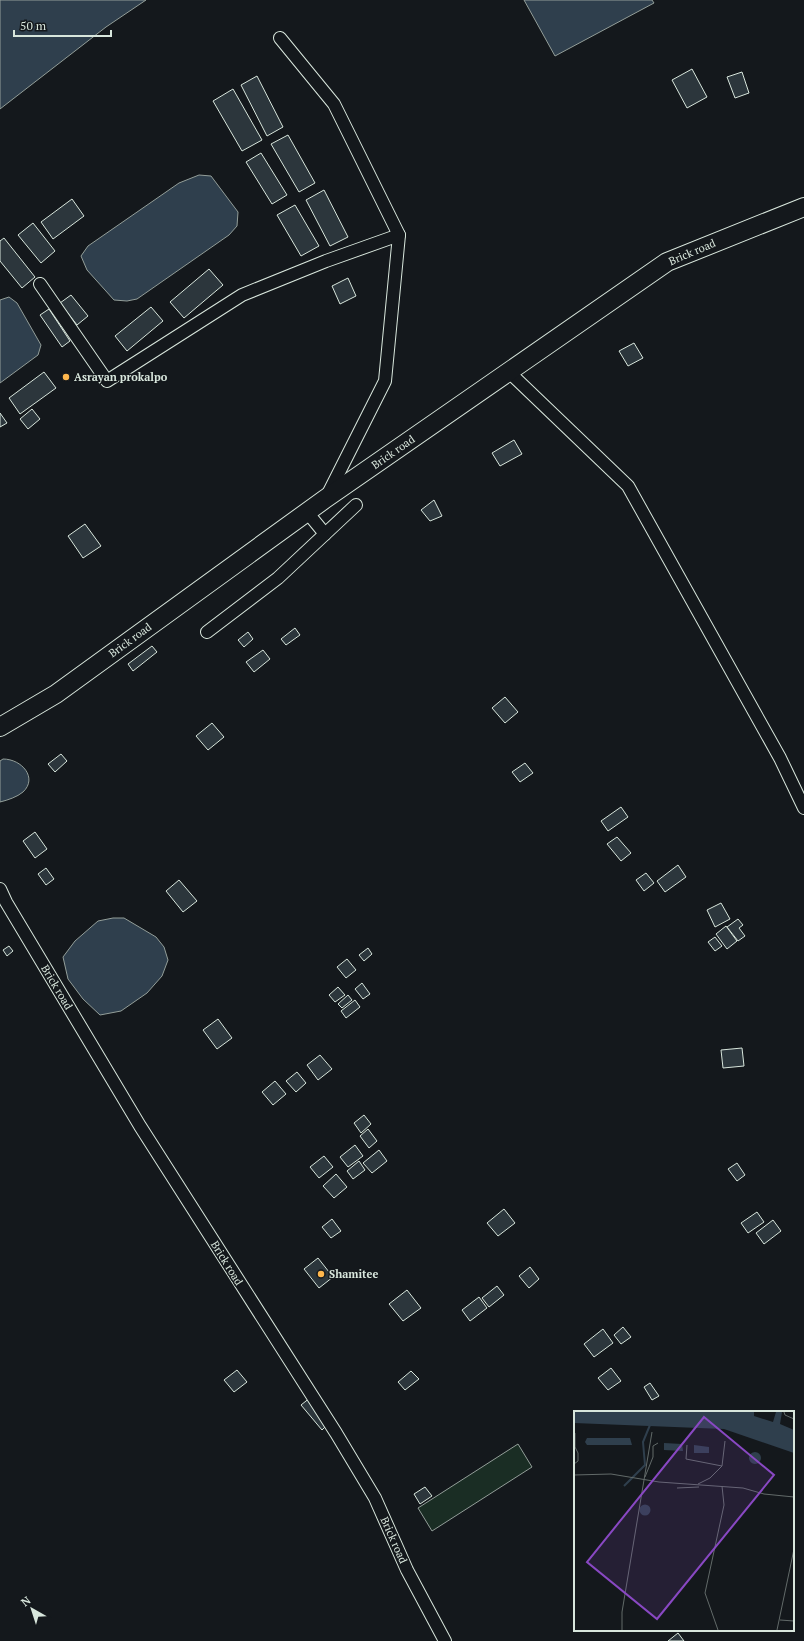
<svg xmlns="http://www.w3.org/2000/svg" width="804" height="1641" font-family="'PT Serif',serif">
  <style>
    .green { fill: #1a2d24; stroke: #939e99 }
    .water { fill: #2f3f4d; stroke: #939e99 }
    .building { fill: #2c363c; stroke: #d8e6dc }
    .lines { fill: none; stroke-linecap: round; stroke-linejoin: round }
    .minor-casing { stroke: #d8e6dc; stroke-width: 14 }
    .primary-casing { stroke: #d8e6dc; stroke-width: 20 }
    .minor { stroke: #14181c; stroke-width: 12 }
    .primary { stroke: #14181c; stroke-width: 18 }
    .poi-dot { fill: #ffb74d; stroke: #14181c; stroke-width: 1.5 }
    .labels { text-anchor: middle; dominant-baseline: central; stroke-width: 3; stroke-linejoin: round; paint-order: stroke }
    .street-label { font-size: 11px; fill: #d8e6dc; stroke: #14181c }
    .poi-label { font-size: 11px; font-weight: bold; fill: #d8e6dc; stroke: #14181c; text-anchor: start }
    .inset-river { fill: none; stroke: #2f3f4d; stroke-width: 2 }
    .inset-road { fill: none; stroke: #626a69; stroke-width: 1 }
    .view { fill: #8948c3; fill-opacity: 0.15; stroke: #8948c3; stroke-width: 2 }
    .inset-edge { fill: none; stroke: #d8e6dc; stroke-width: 2 }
  </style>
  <rect width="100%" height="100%" fill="#14181c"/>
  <!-- green -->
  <path class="green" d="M518,1444L532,1467L432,1531L418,1508Z"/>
  <!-- water -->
  <g class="water">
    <path d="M0,0H146L106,27L0,109Z"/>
    <path d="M524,0H652L654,3L555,56Z"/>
    <path d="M199,175L211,176L238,212L237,226L229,235L137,299L127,301L114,300L87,270L81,256L88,246L179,183Z"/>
    <path d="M9,297L17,303L41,345L38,355L0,383V300Z"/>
    <path d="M3,759C22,759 38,778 23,792C17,797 8,800 0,802V761Z"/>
    <path d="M113,918H124L156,937L164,947L168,960L162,976L147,993L121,1011L100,1015L83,999L68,979L63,957L75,941L98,921Z"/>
  </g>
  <!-- building -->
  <g class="building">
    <path d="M692,69L707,97L687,108L672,80Z"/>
    <path d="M742,72L749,93L735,98L727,77Z"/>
    <path d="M257,76L283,127L267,136L241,85Z"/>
    <path d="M233,89L262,140L242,151L213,101Z"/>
    <path d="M288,135L315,183L299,192L271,144Z"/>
    <path d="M261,153L287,195L272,204L246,162Z"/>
    <path d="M324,190L348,237L330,246L306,200Z"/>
    <path d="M72,199L84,216L53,239L41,222Z"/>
    <path d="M295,205L319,246L301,256L277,215Z"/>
    <path d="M33,223L55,251L41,263L18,235Z"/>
    <path d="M4,238L35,277L22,288L0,261V241Z"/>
    <path d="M209,269L223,285L184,318L170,302Z"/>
    <path d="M348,278L356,296L340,304L332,286Z"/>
    <path d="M71,295L88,316L77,325L60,303Z"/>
    <path d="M151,307L163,321L127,351L115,336Z"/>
    <path d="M49,309L70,341L62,347L40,315Z"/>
    <path d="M634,343L643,358L628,366L619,351Z"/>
    <path d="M44,372L56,388L20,414L9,398Z"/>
    <path d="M32,409L40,419L28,429L20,419Z"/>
    <path d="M0,413L7,423L0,427Z"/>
    <path d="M514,440L522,454L500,466L492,453Z"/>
    <path d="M434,500L442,516L430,521L421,510Z"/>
    <path d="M85,524L101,546L83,558L68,536Z"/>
    <path d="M295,628L300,635L286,645L281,639Z"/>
    <path d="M248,632L253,639L244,647L238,640Z"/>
    <path d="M152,646L157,652L133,671L128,664Z"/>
    <path d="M263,650L270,659L254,672L246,662Z"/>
    <path d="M505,697L518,712L505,723L492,708Z"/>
    <path d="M212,723L224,737L208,750L196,736Z"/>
    <path d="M61,754L67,761L55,772L48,764Z"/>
    <path d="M525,763L533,773L520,782L512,772Z"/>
    <path d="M621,807L628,817L608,831L601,821Z"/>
    <path d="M35,832L47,849L35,858L23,841Z"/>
    <path d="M617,837L631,853L621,861L607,844Z"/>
    <path d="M678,865L686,877L665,892L657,881Z"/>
    <path d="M46,868L54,879L46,885L38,874Z"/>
    <path d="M646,873L654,883L644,891L636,880Z"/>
    <path d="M179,880L197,901L183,912L166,891Z"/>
    <path d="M721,903L730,919L715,927L707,910Z"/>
    <path d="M738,919L743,925L739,928L745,936L738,941L727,927Z"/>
    <path d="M726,926L737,941L727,949L716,934Z"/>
    <path d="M715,937L722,946L715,951L708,942Z"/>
    <path d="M9,946L13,951L7,956L3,950Z"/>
    <path d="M368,948L372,954L364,961L359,955Z"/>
    <path d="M347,959L356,970L346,978L337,967Z"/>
    <path d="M362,983L370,994L363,999L355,989Z"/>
    <path d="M338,987L345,995L335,1002L329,995Z"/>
    <path d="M348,995L352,1000L342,1008L338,1004Z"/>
    <path d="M355,1000L360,1007L346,1018L341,1011Z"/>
    <path d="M218,1019L232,1038L217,1049L203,1030Z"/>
    <path d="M742,1048L744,1066L723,1068L721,1050Z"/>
    <path d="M320,1055L332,1069L318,1080L307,1065Z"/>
    <path d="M297,1072L306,1083L296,1092L286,1081Z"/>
    <path d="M275,1081L286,1094L273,1105L262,1092Z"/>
    <path d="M364,1115L371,1124L361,1133L354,1123Z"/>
    <path d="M368,1129L377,1141L369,1148L360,1136Z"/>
    <path d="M355,1145L363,1156L348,1167L340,1157Z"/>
    <path d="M379,1150L387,1161L372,1173L363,1163Z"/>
    <path d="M324,1156L333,1167L319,1178L310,1167Z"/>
    <path d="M359,1161L365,1170L353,1179L347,1171Z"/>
    <path d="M737,1163L745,1175L737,1181L728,1169Z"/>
    <path d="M336,1174L347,1187L334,1198L323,1186Z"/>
    <path d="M504,1209L515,1223L498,1236L487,1223Z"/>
    <path d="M757,1212L764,1222L748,1233L741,1223Z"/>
    <path d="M332,1219L341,1231L331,1238L322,1227Z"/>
    <path d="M773,1220L781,1231L764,1244L756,1233Z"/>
    <path d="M318,1258L333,1277L319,1288L304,1269Z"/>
    <path d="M530,1267L539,1279L529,1288L519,1276Z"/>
    <path d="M497,1286L504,1295L489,1307L482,1298Z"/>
    <path d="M407,1290L421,1308L403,1321L389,1304Z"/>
    <path d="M479,1297L487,1308L470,1321L462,1310Z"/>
    <path d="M623,1327L631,1337L621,1344L614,1335Z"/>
    <path d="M603,1329L613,1343L594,1357L584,1344Z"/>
    <path d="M611,1368L621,1381L608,1390L598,1378Z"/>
    <path d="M237,1370L247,1382L234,1392L224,1380Z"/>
    <path d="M411,1371L419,1379L405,1390L398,1382Z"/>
    <path d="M650,1383L659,1396L652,1400L644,1387Z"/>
    <path d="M311,1397L331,1421L322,1430L301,1405Z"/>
    <path d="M425,1487L432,1496L420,1504L414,1494Z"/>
    <path d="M678,1633L684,1641H668Z"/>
  </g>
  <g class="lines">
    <!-- minor casing -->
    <g class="minor-casing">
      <g id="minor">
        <path d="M280,38L334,104L399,235L385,381L327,496"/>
        <path d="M40,284L107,381L242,295L326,261L399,235"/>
        <path d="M509,372L628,486L780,758L804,808"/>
        <path d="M307,512L325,534"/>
        <path d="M207,632L278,578L356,505"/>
        <path d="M0,889L6,902L140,1126L336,1433L375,1498L407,1570L445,1641"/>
      </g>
    </g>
    <!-- primary casing -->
    <g class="primary-casing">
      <path id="primary" d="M0,727L56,694L325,499L667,262L804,207"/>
    </g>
    <!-- minor -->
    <use href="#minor" class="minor"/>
    <!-- primary -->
    <use href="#primary" class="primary"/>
  </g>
  <!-- markers -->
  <g class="poi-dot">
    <circle cx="66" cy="377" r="4"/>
    <circle cx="321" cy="1274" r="4"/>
  </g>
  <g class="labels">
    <!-- street labels -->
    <g class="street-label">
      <text transform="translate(692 252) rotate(-23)">Brick road</text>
      <text transform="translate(393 452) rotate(-35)">Brick road</text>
      <text transform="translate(130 640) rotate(-36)">Brick road</text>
      <text transform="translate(57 987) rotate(59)">Brick road</text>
      <text transform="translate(227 1263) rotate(58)">Brick road</text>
      <text transform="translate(394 1540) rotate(66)">Brick road</text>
    </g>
    <!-- poi labels -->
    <g class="poi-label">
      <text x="74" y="377">Asrayan prokalpo</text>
      <text x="329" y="1274">Shamitee</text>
    </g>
  </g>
  <!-- overview -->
  <g transform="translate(574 1411)">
    <rect width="220" height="220" fill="#14181c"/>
    <path d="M0,1H180V5L199,11L202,1H208L206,13L220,19V42L150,18L0,12ZM13,27H56L58,34H13L11,31ZM90,32L108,33L109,40L90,39ZM120,34L135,36V42H120ZM175 47a6 6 0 1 1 12 0a6 6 0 1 1-12 0ZM65.5 99a5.5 5.5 0 1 1 11 0a5.5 5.5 0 1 1-11 0Z" fill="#2f3f4d"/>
    <path class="inset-river" d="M50,75L71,54L69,31L76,14"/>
    <path class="inset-road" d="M210,1L211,4L220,8M113,34L112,48L148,55M0,53L4,50V42L1,36V22M0,64L37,63L85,71L169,77L190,83L220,86M71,66L79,46V35L84,32M124,73L136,67L148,55L151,30M103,77L125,76M206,209L220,210M48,219V201L78,21M144,219L131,182L150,94L148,75M203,219L220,138"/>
    <path class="view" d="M130,6L200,64L83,208L13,151Z"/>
    <rect width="220" height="220" class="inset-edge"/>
  </g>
  <!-- north arrow -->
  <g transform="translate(32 1609) rotate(321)" stroke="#14181c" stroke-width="3" paint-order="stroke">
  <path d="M0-3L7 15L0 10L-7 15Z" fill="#d8e6dc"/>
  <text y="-6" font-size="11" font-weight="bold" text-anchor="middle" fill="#d8e6dc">N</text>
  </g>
  <!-- scale -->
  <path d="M14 30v6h97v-6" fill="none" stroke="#d8e6dc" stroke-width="2"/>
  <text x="20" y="30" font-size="12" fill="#d8e6dc" stroke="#14181c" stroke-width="3" paint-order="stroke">50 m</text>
</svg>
